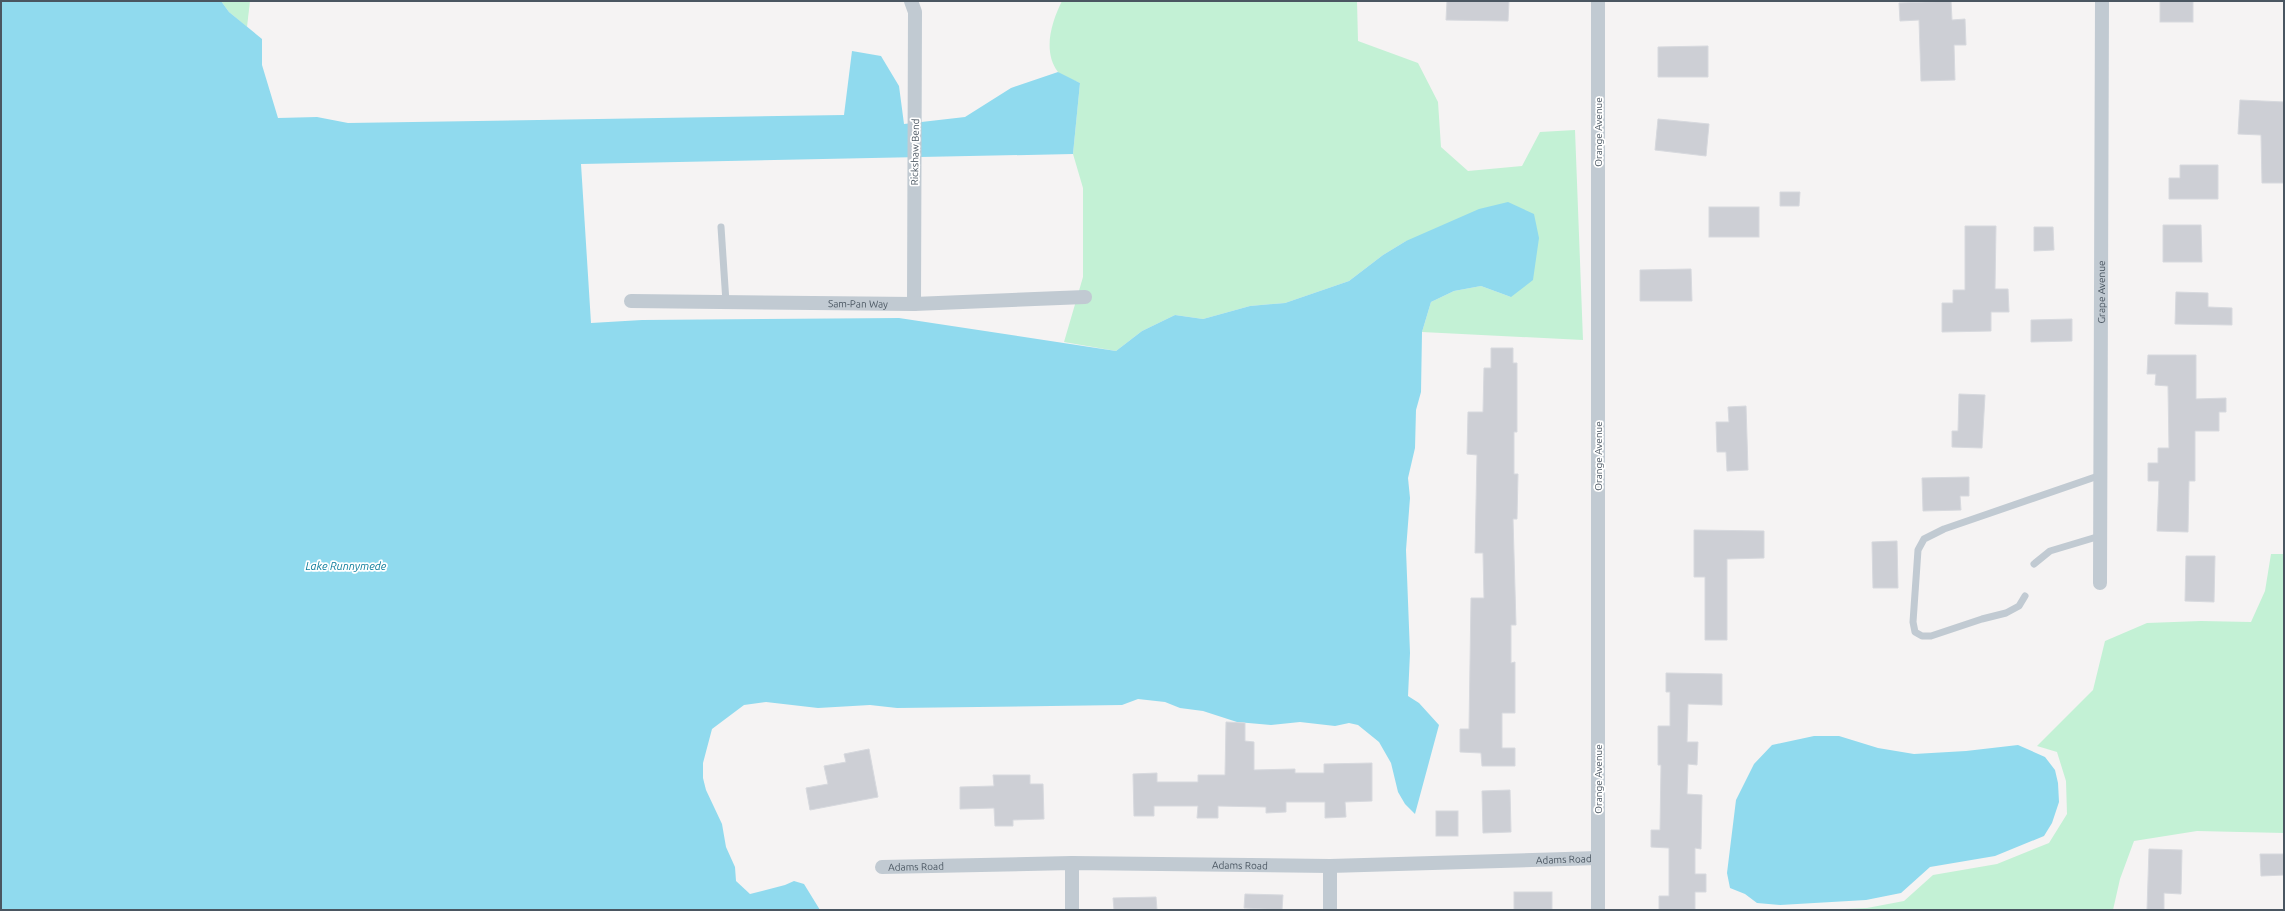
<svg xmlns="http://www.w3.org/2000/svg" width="2285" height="911" font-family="Ubuntu,sans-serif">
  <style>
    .green { fill: #c3f1d5 }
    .water { fill: #90daee }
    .building { fill: #cdcfd5; stroke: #d7d9de }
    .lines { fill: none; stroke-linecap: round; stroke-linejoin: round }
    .lane { stroke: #c1cad2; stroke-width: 7 }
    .street { stroke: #c1cad2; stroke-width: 14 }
    .labels { text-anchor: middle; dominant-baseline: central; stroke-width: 3.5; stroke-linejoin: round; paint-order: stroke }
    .street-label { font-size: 10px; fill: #4a5661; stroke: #fff }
    .water-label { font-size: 11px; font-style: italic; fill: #0c7c9b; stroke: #fff }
  </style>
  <rect width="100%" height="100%" fill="#f5f3f3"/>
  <!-- green -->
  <g class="green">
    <path d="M221,1H250L247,27L229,12Z"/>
    <path d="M1062,1H1357L1358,41L1418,63L1438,102L1441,147L1468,171L1522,166L1540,132L1575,130L1583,340L1422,332L1431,302L1454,291L1481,286L1511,297L1406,241L1383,255L1349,281L1285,303L1250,306L1203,319L1175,315L1142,331L1116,351L1064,342L1083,277V188L1073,154L1080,83C1074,80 1062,77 1058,72C1042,51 1052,21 1062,1Z"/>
    <path d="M2271,554H2284V833L2197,831L2134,841L2120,879L2113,910H1823L1867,908L1904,901L1933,875L1997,864L2049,843L2067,814L2066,781L2057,752L2037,746L2093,690L2105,641L2147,623L2201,621L2251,622L2265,591Z"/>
  </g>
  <!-- water -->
  <g class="water">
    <path d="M1,1H221L229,12L262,39V65L278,118L317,117L348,123L844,115L852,51L881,56L899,86L904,124L965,117L1011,88L1058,72L1080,83L1073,154L581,164L591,323L642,320L899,318L1116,351L1142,331L1175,315L1203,319L1250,306L1285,303L1349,281L1383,255L1406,241L1479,209L1508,202L1534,214L1539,238L1533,280L1511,297L1481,286L1454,291L1431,302L1422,332L1421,392L1416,410L1415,448L1408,478L1410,498L1406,550L1410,653L1408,696L1419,703L1439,725L1415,814L1405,804L1398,792L1391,763L1379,742L1358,725L1349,723L1335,726L1300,722L1271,725L1237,722L1203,711L1180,708L1165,702L1138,699L1122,705L897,708L870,705L818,708L766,702L744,705L712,729L703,763V778L706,790L722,824L726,847L735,867L736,881L750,894L785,885L794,881L804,884L820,910H1Z"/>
    <path d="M1814,736H1839L1878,748L1914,754L1966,751L2018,745L2045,757L2055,770L2058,783L2059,802L2052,823L2044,836L1995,856L1930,867L1901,893L1866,900L1780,905L1757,903L1745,894L1730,888L1727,873L1736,800L1754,764L1772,745Z"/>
  </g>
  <!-- building -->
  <g class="building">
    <path d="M1447,1H1509L1508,21L1446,20Z"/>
    <path d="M1951,1L1952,20L1965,19L1966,45H1954L1955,80L1921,81L1919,20L1900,21L1899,3Z"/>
    <rect x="2160" y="1" width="33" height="21"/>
    <path d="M1708,46V77H1658V47Z"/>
    <path d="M2240,100L2284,102V183H2262L2261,135L2238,134Z"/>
    <path d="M1658,119L1709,124L1706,156L1655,150Z"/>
    <path d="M2180,165H2218V199H2169V178H2180Z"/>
    <path d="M1780,192H1800L1799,206H1780Z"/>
    <rect x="1709" y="207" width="50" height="30"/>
    <path d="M2163,225H2201L2202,262H2163Z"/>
    <path d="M1965,226H1996L1995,289H2008L2009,312H1991V331L1942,332V303H1953V290H1965Z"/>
    <path d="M2034,227H2053L2054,250L2034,251Z"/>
    <path d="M1691,269L1692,301H1640V270Z"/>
    <path d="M2176,292L2208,293V307L2232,308V325L2175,324Z"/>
    <path d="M2072,319V341L2031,342V320Z"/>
    <path d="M1491,348H1513V363H1517V432H1514V474H1518L1517,519H1513L1516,625H1511V663L1515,662V713H1502V748H1515V766H1482L1481,753L1460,752V729H1469L1471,598H1484L1483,553H1475L1477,455L1467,454L1468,412H1483L1484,368H1491Z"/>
    <path d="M2148,355H2196V399L2226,398V412H2219V431H2195V481H2189L2188,532L2157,531L2159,481H2148V463H2158V448H2169L2168,386L2155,385L2156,374H2147Z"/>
    <path d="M1959,394L1985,395L1982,448L1952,447V431H1958Z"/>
    <path d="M1746,406L1748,470L1727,471L1726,452H1717L1716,422H1729L1728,407Z"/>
    <path d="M1969,477V496H1960L1961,510L1923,511L1922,478Z"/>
    <path d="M1694,530L1764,531V558L1727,559V640H1705V577H1694Z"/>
    <path d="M1897,541L1898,588H1873L1872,542Z"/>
    <path d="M2186,556H2215L2214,602L2185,601Z"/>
    <path d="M1666,673L1722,674V705L1688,704L1687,742H1698L1697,765L1688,764L1687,794L1702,795L1701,849L1695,848V874H1706V892H1695V910H1659V896H1669V848L1651,847V830H1660L1661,765H1658V726H1670V692H1666Z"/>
    <path d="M1226,722L1245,723V741L1254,742V770L1295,769V773H1324V764L1372,763V801L1345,802L1346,817L1325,818V802H1286V812L1266,813V807L1218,806V818H1197L1198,806H1154V816H1134L1133,774L1157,773V782H1198V775H1225Z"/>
    <path d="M869,749L878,797L810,810L806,788L828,784L824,766L846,762L844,754Z"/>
    <path d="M993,775H1030V784H1043L1044,819L1013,820V826H995L994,808L960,809V787L994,786Z"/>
    <path d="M1510,790L1511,832L1483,833L1482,791Z"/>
    <rect x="1436" y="811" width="22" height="25"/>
    <path d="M2149,849L2182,850L2181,894L2164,893V910H2147Z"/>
    <path d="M2260,854H2284V875L2261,876Z"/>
    <rect x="1514" y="892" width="38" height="18"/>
    <path d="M1245,894L1283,895L1282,910L1244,908Z"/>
    <path d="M1156,897L1157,910H1114L1113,898Z"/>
  </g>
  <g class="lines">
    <!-- lane -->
    <g class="lane">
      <path d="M721,227L726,302"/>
      <path d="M2034,564L2050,551L2100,536"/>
      <path d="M2025,596L2019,606L2006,613L1982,619L1931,636H1922L1915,632L1913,622L1918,550L1924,539L1944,529L2101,475"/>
    </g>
    <!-- street -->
    <g class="street">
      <path d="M911,1L915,12L914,304"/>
      <path d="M1598,1V910"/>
      <path id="s1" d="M631,301L914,304L1085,297"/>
      <path id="s2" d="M2100,583L2102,1"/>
      <path id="s3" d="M882,867L1072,863L1330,866L1598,858"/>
      <path d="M1072,910V863"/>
      <path d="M1330,910V866"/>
    </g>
  </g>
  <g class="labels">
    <!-- street labels -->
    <g class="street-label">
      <text transform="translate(1598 132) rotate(-90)">Orange Avenue</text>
      <text transform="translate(915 152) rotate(-89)">Rickshaw Bend</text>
      <text stroke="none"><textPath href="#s2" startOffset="291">Grape Avenue</textPath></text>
      <text stroke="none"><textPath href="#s1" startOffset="227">Sam-Pan Way</textPath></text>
      <text transform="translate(1598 456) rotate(-90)">Orange Avenue</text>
      <text transform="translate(1598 779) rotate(-90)">Orange Avenue</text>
      <text stroke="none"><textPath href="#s3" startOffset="682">Adams Road</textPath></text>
      <text stroke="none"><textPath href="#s3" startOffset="358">Adams Road</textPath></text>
      <text stroke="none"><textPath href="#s3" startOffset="34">Adams Road</textPath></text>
    </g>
    <!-- water labels -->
    <g class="water-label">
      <text x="346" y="566">Lake Runnymede</text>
    </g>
  </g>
  <!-- border -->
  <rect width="2285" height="911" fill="none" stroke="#4a5661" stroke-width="4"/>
</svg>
